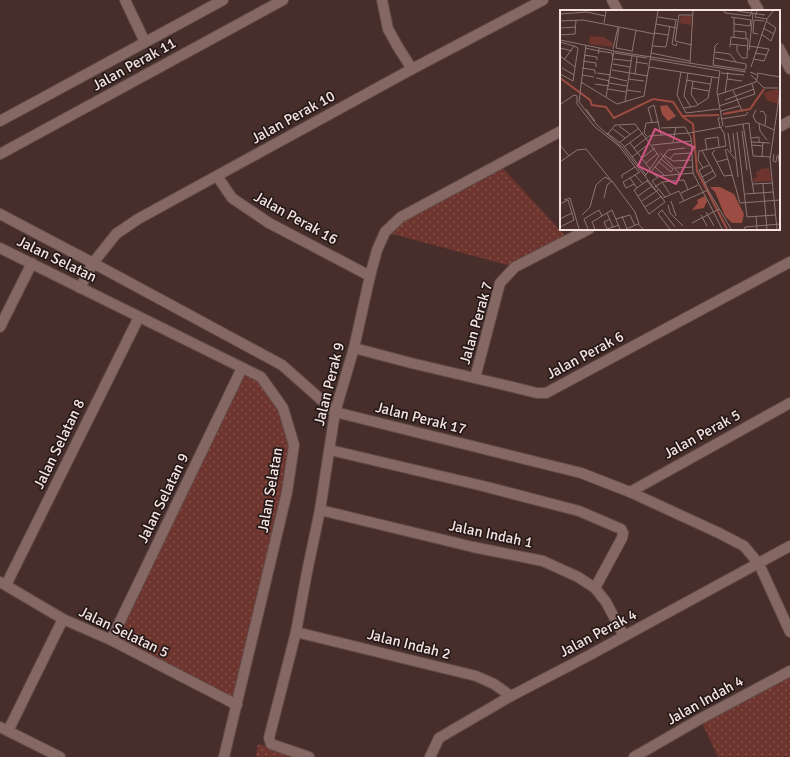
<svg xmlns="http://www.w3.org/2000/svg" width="790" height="757" font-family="Signika,sans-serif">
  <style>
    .grass { fill: url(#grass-dots) }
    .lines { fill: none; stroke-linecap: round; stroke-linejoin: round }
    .street-casing { stroke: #614b48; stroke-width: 12 }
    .street { stroke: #856863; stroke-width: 10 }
    .labels { text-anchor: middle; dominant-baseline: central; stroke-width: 3.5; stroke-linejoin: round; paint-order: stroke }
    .street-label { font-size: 15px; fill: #f4e3e0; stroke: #261a18 }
    .inset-river { fill: none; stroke: #9c4c42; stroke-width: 2 }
    .inset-road { fill: none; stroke: #8c7673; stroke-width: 1 }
    .view { fill: #d15583; fill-opacity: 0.15; stroke: #d15583; stroke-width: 2 }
    .inset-edge { fill: none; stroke: #f4e3e0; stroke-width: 2 }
  </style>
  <defs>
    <pattern id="grass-dots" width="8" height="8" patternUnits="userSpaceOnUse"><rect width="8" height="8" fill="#6e352e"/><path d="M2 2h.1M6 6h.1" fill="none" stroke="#83524c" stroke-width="1.8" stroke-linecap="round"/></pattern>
  </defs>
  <rect width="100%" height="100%" fill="#472e2a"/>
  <!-- grass -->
  <g class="grass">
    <path d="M500,165L569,240L515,267L385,232Z"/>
    <path d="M242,368L261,377L283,408L294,445L237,705L111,640Z"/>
    <path d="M790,671V757H718L700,719Z"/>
    <path d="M258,744L305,757H256Z"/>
  </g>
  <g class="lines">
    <!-- street casing -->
    <g class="street-casing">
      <g id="street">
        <path d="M125,0L145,42"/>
        <path d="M382,0L388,29L398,47L412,69"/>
        <path d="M612,0L618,11"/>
        <path d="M753,0L759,11"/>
        <path d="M779,48L790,69"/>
        <path d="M0,121L223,0"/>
        <path d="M779,127L790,121"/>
        <path d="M0,154L283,0"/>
        <path d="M217,176L232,198L269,223L370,276"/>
        <path d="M0,214L93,263L282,365L335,412L581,473L630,492L719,533L744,546L759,564L790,632"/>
        <path d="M0,248L261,377L283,408L294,445L287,492L224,757"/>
        <path d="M80,288L93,263L116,234L138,219L412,69L543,0"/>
        <path d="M0,327L32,263"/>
        <path d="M354,348L411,363L500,384L537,393H546L790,262"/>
        <path d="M475,378L500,283L515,267L589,229"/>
        <path d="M330,450L483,486L579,511L621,529L623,533L622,538L595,588"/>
        <path d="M630,492L790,403"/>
        <path d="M320,510L473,547L543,561L578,577L595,588L606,602L624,636"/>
        <path d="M0,582L63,619L111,640L237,705"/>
        <path d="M6,585L139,317"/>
        <path d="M296,632L476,676L494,684L511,696"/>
        <path d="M111,640L242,368"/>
        <path d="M0,727L60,757"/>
        <path d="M8,731L63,619"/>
        <path d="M309,757L271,744L269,738L296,632L307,572L320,510L335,412L354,348L370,276L377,250L385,232L401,217L561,131"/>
        <path d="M430,757L439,738L511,696L586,657L790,546"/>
        <path d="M634,757L700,719L790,671"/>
      </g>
    </g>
    <!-- street -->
    <use href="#street" class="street"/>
  </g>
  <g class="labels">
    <!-- street labels -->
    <g class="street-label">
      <text transform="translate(134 64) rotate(-29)">Jalan Perak 11</text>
      <text transform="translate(293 117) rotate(-29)">Jalan Perak 10</text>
      <text transform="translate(296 218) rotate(29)">Jalan Perak 16</text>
      <text transform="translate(57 259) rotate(26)">Jalan Selatan</text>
      <text transform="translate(476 323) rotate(-74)">Jalan Perak 7</text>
      <text transform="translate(585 355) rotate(-28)">Jalan Perak 6</text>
      <text transform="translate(329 384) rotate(-76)">Jalan Perak 9</text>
      <text transform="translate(421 418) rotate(14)">Jalan Perak 17</text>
      <text transform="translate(702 434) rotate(-29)">Jalan Perak 5</text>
      <text transform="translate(59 444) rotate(-64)">Jalan Selatan 8</text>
      <text transform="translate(270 490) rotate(-80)">Jalan Selatan</text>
      <text transform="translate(163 498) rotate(-64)">Jalan Selatan 9</text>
      <text transform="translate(491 534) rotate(12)">Jalan Indah 1</text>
      <text transform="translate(124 632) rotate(26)">Jalan Selatan 5</text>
      <text transform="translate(598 633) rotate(-28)">Jalan Perak 4</text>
      <text transform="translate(409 644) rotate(14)">Jalan Indah 2</text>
      <text transform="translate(705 700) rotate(-29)">Jalan Indah 4</text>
    </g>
  </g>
  <!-- overview -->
  <g transform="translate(560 10)">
    <rect width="220" height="220" fill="#472e2a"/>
    <path d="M121,6H132L131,15L119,13Z" fill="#6e352e"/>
    <path d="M217,79L219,81L218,94L208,91L203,83Z" fill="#6e352e"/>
    <path d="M30,26L44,27L53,33L52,37L29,34ZM209,158L212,171L194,172L193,168H197L196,162L200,161V159Z" fill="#6e352e"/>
    <path d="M107,95L116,106L108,111L102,104L100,96ZM150,177H160L174,184L184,204L182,213H172L165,206L155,182ZM145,186L147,191L144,198L132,200L138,193L137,190Z" fill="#9c4c42"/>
    <path class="inset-river" d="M0,68L30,90L32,95L46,97L54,108L93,89L113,92L123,107L133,114L137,161L167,219M163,104L190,99L204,79M123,106L159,105"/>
    <path class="inset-road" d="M164,1L165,3L190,6L192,1M177,1L205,5M197,1L195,7L207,9M0,4L27,2L45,6M98,7L117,10M171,7L191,10L190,16L174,14M116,10L112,34L116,36L117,33M0,11L23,10L95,24M44,13L46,1M96,14L117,18M0,18L16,17M59,18L56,38L72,41M203,18L214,24M174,21L186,22V29M95,23L108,25M198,24L193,23L194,10L204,11M201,24L211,31L216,18L206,11M0,25L15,24L16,10M174,28V7M0,30L54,41L46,87M0,32L14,36M170,34L188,36M26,35L19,92L37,115L63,138L105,192L89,204L74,180L88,170M132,35L115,31L119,5H133M93,36L106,37L110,16M189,36L209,39L204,51L193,49M170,37L171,27L188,29L187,48H182L177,41V35M0,38L12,41M25,38L39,41L38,44M39,38V41L52,43L53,50M53,39L58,17M189,40L193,3M53,41L186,62M72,42L76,20M155,42L170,44L176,52M55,43L87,48M91,43L130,51M195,43L207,45M24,45L37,47V50M0,46L15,57M54,49L71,51M90,49L160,61M4,50L14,36M23,51L36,53V57M76,52L88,54M130,53L133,1M53,54L70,57M153,55L185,60L186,57V54L155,48M153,55L155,36L158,33M89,57L159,68M191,57L207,9L213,1M2,58L14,65M22,58L35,60V64M52,60L88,66M160,61L157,82L163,116M121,62L117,85L126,103L159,99M37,63L51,65M128,63L124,86L131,97M161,63L184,65M197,63L220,67M0,64L13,71L18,38L14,36M75,64L77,47M22,65L34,67M191,65L204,78H218M50,67L67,71M36,68L50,71M68,69L84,71M167,69L182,71M126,70L150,74M133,71L131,84L138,95M21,72L57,94L84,86L98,1M49,73L67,76M35,74L49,76M132,78L149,81M48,79L66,82M66,80L81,82M173,80L182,101M165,83L168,62M157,85L196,72L198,65L190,62M165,90L194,79M65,92L72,46M1,94L14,85L17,86V94L34,116L59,136L79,162M159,96L195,84L192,74M124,98L136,96L148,88L152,67M26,99L35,111M196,100L193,106L196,112L214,120M161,101L179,96M200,102L203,101L206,106L205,115M161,109L186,105L188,102M92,112L88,98L94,95L101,125M199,113L200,121L207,130M183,114L194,184M59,116L70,124M165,117L189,113L193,146L211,147M101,118L125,117L131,128L133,163L152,199M53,119L65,128M182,121L187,160M177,122L187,207M47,123L63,135L86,165M168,123L171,142M173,123L178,167M47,125L55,115L75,114L99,146L85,166M87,126L84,123L86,113L99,112M191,128L199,127V132M60,132L79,118M113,132L116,117M191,132L210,133M70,133L90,159M0,135L9,146M92,135L131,131M191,135L203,136M64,137L83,123M74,138L89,126L129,123L162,117M165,139L180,193L220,190M167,139L175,149M147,140L145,129L158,127L159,137M155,140L152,143L164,166L173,165M142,141L156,166L145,173M100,143L119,163V170M214,144L213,151L216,152L217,146M218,144L220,159M104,145L113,151L132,150M202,146L203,132M72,147L90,133M82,148L95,138M101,149L113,159L111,162M110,149L114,144L132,143M0,152L17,140L26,139L50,169M99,152L111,162M156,152L168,149M86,153L98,143M95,157L104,165M115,158L133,157M143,158L138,150L139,141L166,136L164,123L160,117L158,108H160M75,165L83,174M97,167L91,162L108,140L125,138M142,167L153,161M62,168V165L75,157M70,168L77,178M52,171L75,202L79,214M87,171L95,180M92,171L100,166L133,163M92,171L105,187M102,172L110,184M74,174L66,178L63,172L80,162M193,174L213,173M203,174L207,219M95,177L102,172L124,170L128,180M148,180L139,160L149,155M121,183L138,175M185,184L213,182M78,186L92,176M103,188L119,181L124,191M4,190L10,188L19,219M82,191L98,180M111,191L116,206M119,193L148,180L171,219M0,194L8,190L14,210L0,217M108,195L110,203L123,216M85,197L102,186M151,197L162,219M146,202L154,216M47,203L53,217M22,205L30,197L36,175L45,167L52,171L47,175L44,188M141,205L147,216M62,206L67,219M196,206L197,219M187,207L215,205M0,209L12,203M56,209L70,205L75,216M132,213L159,199M28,219L24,209L39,200L42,206M35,219L32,212L52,200L60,219M47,219L44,212L50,209M47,219L59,215M66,219L78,214L83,219M110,219L98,204L102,200L115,217M184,219L185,217L220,214M217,219L210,149L220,81"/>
    <path class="view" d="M95,119L134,137L116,174L78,156Z"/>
    <rect width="220" height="220" class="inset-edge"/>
  </g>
</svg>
